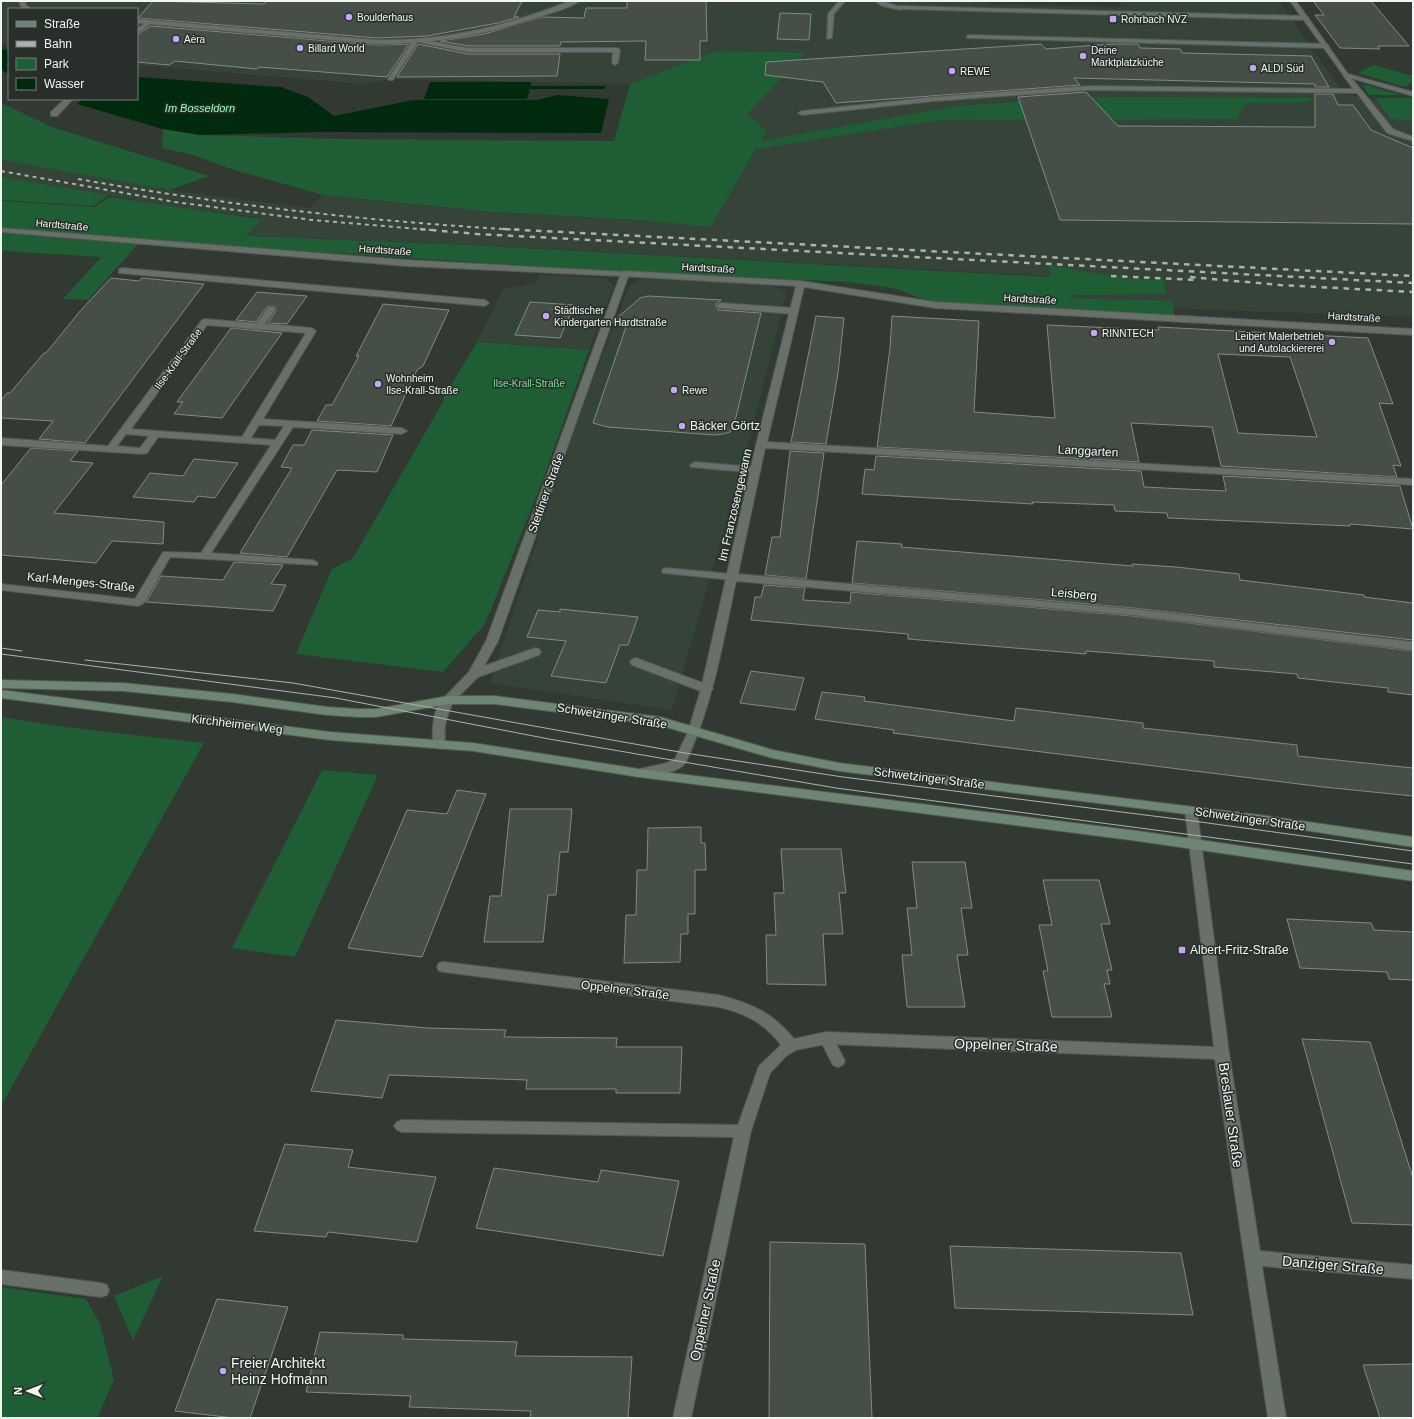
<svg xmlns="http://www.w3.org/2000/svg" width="1414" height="1419" font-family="Arial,sans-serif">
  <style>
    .built { fill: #364339 }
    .green { fill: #1f5d35 }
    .water { fill: #00290e }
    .building { fill: #464e48; stroke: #828a83; fill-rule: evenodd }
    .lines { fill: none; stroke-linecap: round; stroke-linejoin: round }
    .lane-casing { stroke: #525853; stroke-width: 2 }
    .street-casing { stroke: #525853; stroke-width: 2 }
    .secondary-casing { stroke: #525853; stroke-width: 2 }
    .lane { fill: #68706a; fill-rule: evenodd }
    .street { fill: #68706a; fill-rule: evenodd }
    .secondary { fill: #6e8674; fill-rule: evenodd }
    .tram { stroke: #adb2ae; stroke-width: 1 }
    .rail-far1 { stroke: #adb2ae; stroke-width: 2; stroke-dasharray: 4 4; stroke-linecap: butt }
    .rail { stroke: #adb2ae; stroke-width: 2.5; stroke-dasharray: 5.5 5.5; stroke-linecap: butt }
    .poi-dot { fill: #c4a7f1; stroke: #282f2a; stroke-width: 1.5 }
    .labels { text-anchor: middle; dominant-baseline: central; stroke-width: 3; stroke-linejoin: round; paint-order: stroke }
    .far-poi-label { font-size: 10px; fill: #f2f6f3; stroke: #282f2a; text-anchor: start }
    .far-street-label { font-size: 10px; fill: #f2f6f3; stroke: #282f2a }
    .far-park-label { font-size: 10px; fill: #75e096; stroke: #282f2a }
    .far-water-label { font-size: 11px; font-style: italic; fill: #93feb2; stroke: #282f2a }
    .poi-label { font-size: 12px; fill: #f2f6f3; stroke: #282f2a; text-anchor: start }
    .street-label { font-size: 12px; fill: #f2f6f3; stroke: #282f2a }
    .near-street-label { font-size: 14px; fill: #f2f6f3; stroke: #282f2a }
    .near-poi-label { font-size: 14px; fill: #f2f6f3; stroke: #282f2a; text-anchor: start }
  </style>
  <rect width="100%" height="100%" fill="#323933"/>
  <!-- built -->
  <g class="built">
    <path d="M1,1H988L989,4L1121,7L1118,1H1279L1343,93L1413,107V317L1054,304L1049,276L470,245L248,236L261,218L157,204L1,177V160L176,191L309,208L323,195L492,212L639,220L711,227L767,131L747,115L716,51L630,84L391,79L364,84L137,65V9H9V44H1Z"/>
    <path d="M540,275L605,278L614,285L589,350L477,342L503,289L535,284Z"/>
    <path d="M643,278L768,285L787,291L750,438L672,710L490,683L574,428L630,285Z"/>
  </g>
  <!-- green -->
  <g class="green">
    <path d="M716,51L805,53L747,114L767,131L761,141L957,106L1083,97L1320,98L1300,103H1246L1237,119L940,120L756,149L711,227L639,220L492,212L323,195L234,170L192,155L162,148L163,129L201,135L342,139L614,141L630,84Z"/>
    <path d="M1374,65L1413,76V82L1405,87L1358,73Z"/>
    <path d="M1362,85H1367L1401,95H1369Z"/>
    <path d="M1375,98H1413V120L1391,119Z"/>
    <path d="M1,103L52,127L209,176L170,190L1,160Z"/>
    <path d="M1,177L108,195L94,206L1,200Z"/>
    <path d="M109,197L261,219L247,236L467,245L1051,277L1049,265L1126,279L1164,280L1166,294L1069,295L1072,298L1173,301L1174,315L935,303L893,288L848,282L626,272L136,240L1,228V201L95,207Z"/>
    <path d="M1,232L5,233L138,244L88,300L63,299L101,257L4,251L1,253V247L3,245H1Z"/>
    <path d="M477,342L589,350L542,482L485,624L443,672L296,654L332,569L353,558L444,400L443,398Z"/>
    <path d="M1,717L65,727L204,743L1,1106Z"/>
    <path d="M322,770L378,775L295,957L232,948Z"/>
    <path d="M163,1276L133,1340L114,1296Z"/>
    <path d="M1,1287L86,1299L100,1324L114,1380L97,1418H1Z"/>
  </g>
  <!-- water -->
  <g class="water">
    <path d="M1,49L9,50V74L1,70Z"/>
    <path d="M137,77L281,87L308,97L334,116L413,100H537L557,95L609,99L601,133L320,132L201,135L163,129L77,104L82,99H137Z"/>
    <path d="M430,82H531V86H605V89H530L527,99H424Z"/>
  </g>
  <!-- building -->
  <g class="building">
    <path d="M153,1L264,4L266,1H522L514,17H519L498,23L427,36L377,38L138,18Z"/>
    <path d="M627,1H706L707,41H700V60H645L646,41L561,42L560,46H468L440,41L484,34L542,17L584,18L586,8H627Z"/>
    <path d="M1313,1H1371L1409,46H1378L1380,49L1340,48L1315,15H1324Z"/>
    <path d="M780,13L811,14L809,40L777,39Z"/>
    <path d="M151,26L377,45L409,44L387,77L259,67L257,69L175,61L169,65L137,62V35Z"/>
    <path d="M418,44L468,54H560L557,76L397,77Z"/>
    <path d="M1041,44L1046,49L1111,44H1138L1140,48L1180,49L1182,53L1311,56L1329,87H1315V84L1074,78L1080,85L836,103L823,82L765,75L766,62Z"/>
    <path d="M1086,92L1118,126L1315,127V94H1333L1338,105H1353L1371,130L1413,148V224L1060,220L1018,97Z"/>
    <path d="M111,278L139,281L142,278L204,284L85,443L39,439L53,421L1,418V400L7,393H10L44,353H46L81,310Z"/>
    <path d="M257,292L307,296L287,324L268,323L276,311L275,307L271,306L267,307L256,322L236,320Z"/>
    <path d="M648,296L721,300L716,304L718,310L761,313L736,417L730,432L723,434L714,435L608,427L593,423L627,324L613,323L614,321L640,298Z"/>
    <path d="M530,302L574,305L560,338L515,335Z"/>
    <path d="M383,304L449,310L423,366L417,370L391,426L317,421L326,405H332L359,356H356Z"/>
    <path d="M816,316L844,318L838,373L826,444L791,442Z"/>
    <path d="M892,316L979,321L974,412L1055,418L1047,325L1159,330L1158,327L1368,338L1393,404L1379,403L1401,466L1393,465L1397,477L1221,466L1212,427L1131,423L1139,462L877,447L890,348ZM1218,354L1290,357L1317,437L1238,433Z"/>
    <path d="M231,328L282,333L222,418L174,414L183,402H177Z"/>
    <path d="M312,430L393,435L377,472L337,470L287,557L240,553L292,468L281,467L293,445H304Z"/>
    <path d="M31,448L78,451L70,461L93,463L54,513L164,522L163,544L112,541L96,563L1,555V485Z"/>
    <path d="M790,451L824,453L806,579L765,575L772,537H780Z"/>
    <path d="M876,456L1141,471L1144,487L1226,491L1223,476L1400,486L1413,529L1350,524V526L1168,518L1167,513L1115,511L1114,505L1032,502L1033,504L862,494L865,469L874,470Z"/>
    <path d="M194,459L238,463L215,498L198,496L194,502L133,497L150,473L183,476Z"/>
    <path d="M857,541L902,544L901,547L1133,566L1132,564L1176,567L1239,574L1240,580L1364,595V597L1413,603V640L1133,608L852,583Z"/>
    <path d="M234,562L283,565L271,584L286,585L273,611L146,602L161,576L223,580Z"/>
    <path d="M764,585L805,588L803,600L850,603L851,592L1133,616L1413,651V695L1388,692V688L1298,678L1297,674L1214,667V661L1086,651V654L908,639V634L751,620L755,597H761Z"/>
    <path d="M560,609L638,617L628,645H620L606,683L551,676L566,641L527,637L538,610L560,612Z"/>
    <path d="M751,671L804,678L795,710L740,703Z"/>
    <path d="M822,692L865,697L864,701L1014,721L1016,708L1143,723V728L1297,745L1298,756L1413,768V796L1323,787L978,744L893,733L894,730L815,719Z"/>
    <path d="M457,790L486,794L422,957L348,948L407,810L447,814Z"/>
    <path d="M510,809H572L568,852H560L556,895H548L543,942H484L490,896H501Z"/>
    <path d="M701,827V843H705L706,870H695V914H688V934H681L680,962L624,963L626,915H636L637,870H647L648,828Z"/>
    <path d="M781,849H841L846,893H839L843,934H823L826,985L767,984L766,935H776L774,893H784Z"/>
    <path d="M912,862H965L972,908H961L968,955H957L965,1007H907L902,955H912L907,908H917Z"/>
    <path d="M1043,880H1099L1110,924H1101L1112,970H1107L1110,984H1104L1112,1017H1052L1043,971H1048L1039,925H1052Z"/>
    <path d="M1287,919L1371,923L1374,930L1413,932V980L1389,979L1387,972L1300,968Z"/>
    <path d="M336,1020L428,1028L506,1030L504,1037L617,1038L616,1047H682L680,1093H616V1089H526L527,1080L389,1075L382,1098L311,1091Z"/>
    <path d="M1302,1039L1370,1042L1413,1178V1225L1352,1223Z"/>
    <path d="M285,1144L353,1150L348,1167L436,1177L417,1242L328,1232L326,1237L254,1231Z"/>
    <path d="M494,1168L598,1182L601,1170L679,1181L663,1256L476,1228Z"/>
    <path d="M770,1242L865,1244L872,1418H769Z"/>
    <path d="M950,1246L1181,1253L1193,1315L955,1308Z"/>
    <path d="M217,1299L288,1307L250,1418H234L175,1411Z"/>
    <path d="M320,1332L403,1335V1339L517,1342L515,1356L632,1357L628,1418H530L531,1411L409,1407L411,1396L306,1392Z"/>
    <path d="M1413,1364V1418H1380L1363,1365Z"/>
  </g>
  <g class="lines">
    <!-- lane casing -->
    <g class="lane-casing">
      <g id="lane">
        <path d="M839,1H845L834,14L832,38L827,39L828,14Z"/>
        <path d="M900,6L1306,16L1309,18L1306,20L898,9L897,8Z"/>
        <path d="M148,21L153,22L137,34V29Z"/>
        <path d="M969,35L1326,44L1329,46L1326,48L967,38V36Z"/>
        <path d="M424,40L468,48H617L620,50L618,63L615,65L612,63L613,52H468L422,43L421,42Z"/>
        <path d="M412,42L417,43L393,80H389L388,79Z"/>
        <path d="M1346,73L1348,74L1393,129L1413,137V141L1387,133L1357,93L1088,90L935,101L802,115L798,113L802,111L935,97L1088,86L1353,89L1343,75Z"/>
        <path d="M65,99H73L57,116H51V112Z"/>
        <path d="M1,228L406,260L628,272L629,274L498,641L484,666L535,648L539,649L541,652L539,655L478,677L452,703H444L442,700L469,672L486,641L620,276L406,266L1,232Z"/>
        <path d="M122,268L485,300L489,303L485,306L119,273V269Z"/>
        <path d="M721,303L793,308L797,311L793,314L718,308V304Z"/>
        <path d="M271,307L274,308L275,310L262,328H256L255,326L268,308Z"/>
        <path d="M695,462L756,467L761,470L756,473L691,467L690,465Z"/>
        <path d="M667,568L732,574L737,577L732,580L663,573L662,571L663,569Z"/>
        <path d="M636,658L711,686L713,689L707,693L703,692L632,665L630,662L632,659Z"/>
        <path d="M826,1032L831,1034L845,1061L843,1065L838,1067L833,1065L819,1038L821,1034Z"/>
        <path d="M1,1270L101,1283L107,1285L109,1290L107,1295L101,1297L1,1284Z"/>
      </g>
    </g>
    <!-- street casing -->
    <g class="street-casing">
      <g id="street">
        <path d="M19,1H25L26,5L31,9L21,7Z"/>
        <path d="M570,1H579C571,8 556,11 545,15C490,34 436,44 377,44L137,23V19L377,40C447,41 505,26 570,1Z"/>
        <path d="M875,1H882L903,8L900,10L882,6Z"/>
        <path d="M1290,1H1296L1348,74L1413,92V96L1344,76Z"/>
        <path d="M625,271L801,281L935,302L1413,329V335L935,308L804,287L767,442L1413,479V485L765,448L738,574L1133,609L1413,642V650L1133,615L736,581C723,642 713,704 686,762C679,774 652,775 639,777L635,776L633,773L635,770L667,763L675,759L688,732L701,689L756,445L796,286L622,276V272Z"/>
        <path d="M205,319L312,328L316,331L263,419L402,428L407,431L402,434L293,427L211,553L313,560L318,563L317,565L170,557L144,603L138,606L1,590V584L135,599L163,552L201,553L271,445L158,437L147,453L143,454L1,445V438L108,446L202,320ZM207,325L306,333L242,437L131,429ZM259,425L284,426L275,440L251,438ZM126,434L149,436L140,448L117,446Z"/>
        <path d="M448,696L454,700C447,715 442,728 446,745L440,749L434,745C431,733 433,700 448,696Z"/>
        <path d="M1191,807L1196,808L1197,811L1229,1053L1260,1251L1413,1265V1279L1262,1266L1286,1418H1268L1215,1059L826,1044L796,1050L786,1056L770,1073L751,1131L691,1418H673L734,1137L402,1132L397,1130L394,1126L397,1122L402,1120L738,1125L759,1066L781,1045C764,1023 745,1013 719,1007L444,972L439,971L437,967L439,963L444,962L719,995C752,1004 772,1012 794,1039L826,1032L1214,1047L1185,811L1186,808Z"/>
      </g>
    </g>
    <!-- secondary casing -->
    <g class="secondary-casing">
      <g id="secondary">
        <path d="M1,680L123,683L232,694L327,707L359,709H376L448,696H495L660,717L773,750L839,763L1259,815L1413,837V847L1259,823L839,771L772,758L659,725L495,704H448L376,717H359L327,715L232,702L123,691L1,688Z"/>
        <path d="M1,690L330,732L473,743L639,769L1138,831L1413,871V881L1138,841L639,777L473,751L330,740L1,698Z"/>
      </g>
    </g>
    <!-- lane -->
    <use href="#lane" class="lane"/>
    <!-- street -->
    <use href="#street" class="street"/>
    <!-- secondary -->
    <use href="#secondary" class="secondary"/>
    <!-- tram -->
    <g class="tram">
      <path d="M1,648L22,651"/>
      <path d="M1,654L336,698L549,739L836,788L1413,864"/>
      <path d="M85,660L293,683L685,753L843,777L1193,821L1413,851"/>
    </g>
    <!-- rail-far1 -->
    <g class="rail-far1">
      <path d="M1,171L175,202L312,220L431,230"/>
      <path d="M78,179C225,205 373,222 522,230"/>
    </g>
    <!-- rail -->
    <g class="rail">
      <path d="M420,229L477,234L1413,283"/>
      <path d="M503,229L1413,276"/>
      <path d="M1111,276L1196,280"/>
      <path d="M1190,277L1280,285L1413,292"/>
    </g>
  </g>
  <!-- markers -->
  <g class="poi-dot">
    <circle cx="349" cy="17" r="4"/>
    <rect x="1109" y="15" width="8" height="8" rx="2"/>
    <circle cx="176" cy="39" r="4"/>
    <circle cx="300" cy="48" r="4"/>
    <circle cx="1083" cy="56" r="4"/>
    <circle cx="1253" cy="68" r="4"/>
    <circle cx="952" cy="71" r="4"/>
    <circle cx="546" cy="316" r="4"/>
    <circle cx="1094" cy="333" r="4"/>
    <circle cx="1332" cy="342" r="4"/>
    <circle cx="378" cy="384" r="4"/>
    <circle cx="674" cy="390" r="4"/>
    <circle cx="682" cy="426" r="4"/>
    <rect x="1178" y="946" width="8" height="8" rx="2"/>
    <circle cx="223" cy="1371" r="4"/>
  </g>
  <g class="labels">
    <!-- far-poi labels -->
    <g class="far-poi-label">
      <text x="357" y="17">Boulderhaus</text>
      <text x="1121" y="19">Rohrbach NVZ</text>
      <text x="184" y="39">Aėra</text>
      <text x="308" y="48">Billard World</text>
      <text x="1091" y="50">Deine<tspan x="1091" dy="12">Marktplatzküche</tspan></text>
      <text x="1261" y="68">ALDI Süd</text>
      <text x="960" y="71">REWE</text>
      <text x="554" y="310">Städtischer<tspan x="554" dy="12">Kindergarten Hardtstraße</tspan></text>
      <text x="1102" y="333">RINNTECH</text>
      <text x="1324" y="336" text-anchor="end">Leibert Malerbetrieb<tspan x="1324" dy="12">und Autolackiererei</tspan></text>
      <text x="386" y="378">Wohnheim<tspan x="386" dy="12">Ilse-Krall-Straße</tspan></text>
      <text x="682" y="390">Rewe</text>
    </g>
    <!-- far-street labels -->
    <g class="far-street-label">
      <text transform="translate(62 225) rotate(5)">Hardtstraße</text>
      <text transform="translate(385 250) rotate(4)">Hardtstraße</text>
      <text transform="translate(708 268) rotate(3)">Hardtstraße</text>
      <text transform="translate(1030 299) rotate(3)">Hardtstraße</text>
      <text transform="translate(1354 317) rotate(3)">Hardtstraße</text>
      <text transform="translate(178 359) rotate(-54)">Ilse-Krall-Straße</text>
    </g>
    <!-- far-park labels -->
    <g class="far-park-label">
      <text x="529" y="383">Ilse-Krall-Straße</text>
    </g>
    <!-- far-water labels -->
    <g class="far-water-label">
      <text x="200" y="108">Im Bosseldorn</text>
    </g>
    <!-- poi labels -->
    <g class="poi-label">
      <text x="690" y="426">Bäcker Görtz</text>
      <text x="1190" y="950">Albert-Fritz-Straße</text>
    </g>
    <!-- street labels -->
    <g class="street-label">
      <text transform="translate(1088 451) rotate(3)">Langgarten</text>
      <text transform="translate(546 493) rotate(-70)">Stettiner Straße</text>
      <text transform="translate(735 505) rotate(-77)">Im Franzosengewann</text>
      <text transform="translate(81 582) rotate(6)">Karl-Menges-Straße</text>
      <text transform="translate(1074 594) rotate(5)">Leisberg</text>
      <text transform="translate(612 716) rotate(9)">Schwetzinger Straße</text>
      <text transform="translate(237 724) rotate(7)">Kirchheimer Weg</text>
      <text transform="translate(929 778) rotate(7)">Schwetzinger Straße</text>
      <text transform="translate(1250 819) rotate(8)">Schwetzinger Straße</text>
      <text transform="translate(625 990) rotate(7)">Oppelner Straße</text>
    </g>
    <!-- near-street labels -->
    <g class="near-street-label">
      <text transform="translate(1006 1045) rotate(2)">Oppelner Straße</text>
      <text transform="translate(1231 1115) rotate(82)">Breslauer Straße</text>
      <text transform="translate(1333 1265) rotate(5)">Danziger Straße</text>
      <text transform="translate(705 1310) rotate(-78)">Oppelner Straße</text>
    </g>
    <!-- near-poi labels -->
    <g class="near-poi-label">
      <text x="231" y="1363">Freier Architekt<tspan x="231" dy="16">Heinz Hofmann</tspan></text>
    </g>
  </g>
  <!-- border -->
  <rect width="1414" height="1419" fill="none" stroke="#f2f6f3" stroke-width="4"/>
  <!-- legend -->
  <rect x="8" y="8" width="130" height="92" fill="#282f2a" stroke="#797f7a"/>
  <rect x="16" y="21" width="20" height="6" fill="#6e8674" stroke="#797f7a"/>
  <text x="44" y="28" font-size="12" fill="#f2f6f3">Straße</text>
  <rect x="16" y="41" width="20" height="6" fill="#adb2ae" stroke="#797f7a"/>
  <text x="44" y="48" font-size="12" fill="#f2f6f3">Bahn</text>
  <rect x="16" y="58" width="20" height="12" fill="#1f5d35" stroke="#797f7a"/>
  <text x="44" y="68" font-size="12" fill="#f2f6f3">Park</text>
  <rect x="16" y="78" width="20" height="12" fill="#00290e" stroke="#797f7a"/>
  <text x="44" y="88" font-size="12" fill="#f2f6f3">Wasser</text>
  <!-- north arrow -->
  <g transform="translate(28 1391) rotate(270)" stroke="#282f2a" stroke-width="3" paint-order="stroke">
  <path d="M0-3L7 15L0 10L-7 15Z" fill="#f2f6f3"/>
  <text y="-6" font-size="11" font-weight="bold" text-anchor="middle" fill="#f2f6f3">N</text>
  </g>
</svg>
